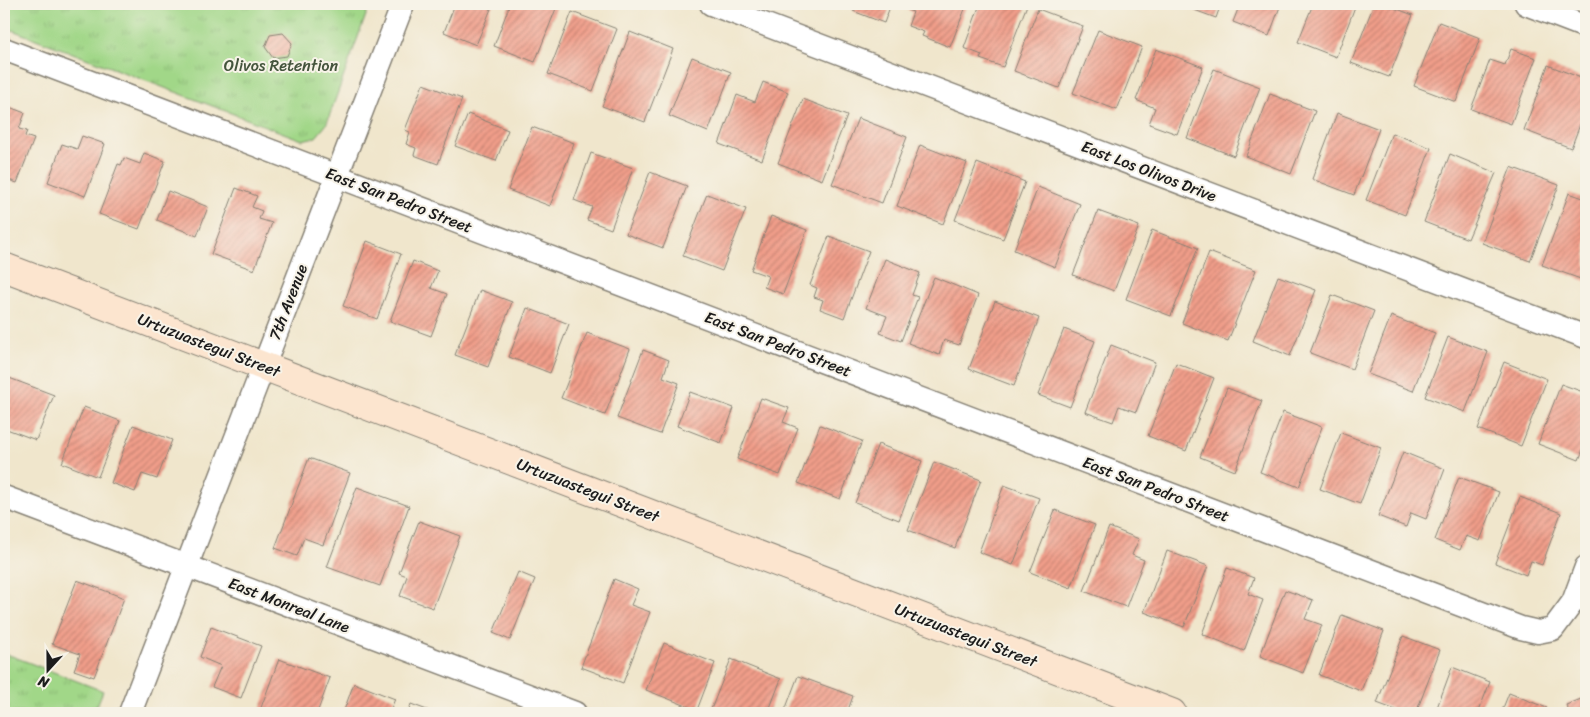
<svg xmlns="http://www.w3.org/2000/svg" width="1590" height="717" font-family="Sriracha,sans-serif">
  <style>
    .grass { fill: url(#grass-tufts); stroke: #5e7a52 }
    .building { fill: url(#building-hatch) }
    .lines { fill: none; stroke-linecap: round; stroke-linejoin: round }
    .street-casing { stroke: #868174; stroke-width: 25 }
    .secondary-casing { stroke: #868174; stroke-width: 30 }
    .street { stroke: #fff; stroke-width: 22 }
    .secondary { stroke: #fce5cf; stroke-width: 28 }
    .labels { text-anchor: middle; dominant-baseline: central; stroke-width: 4; stroke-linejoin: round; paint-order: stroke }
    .park-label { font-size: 16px; fill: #44543c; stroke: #f7f3e8 }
    .street-label { font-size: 16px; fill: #1c1c1c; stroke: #f7f3e8 }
  </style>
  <defs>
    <pattern id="grass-tufts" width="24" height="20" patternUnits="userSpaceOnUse" patternTransform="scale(1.25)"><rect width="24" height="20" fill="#a1d788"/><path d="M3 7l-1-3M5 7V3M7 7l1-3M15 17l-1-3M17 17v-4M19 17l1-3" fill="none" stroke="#8ab875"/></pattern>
    <pattern id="building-hatch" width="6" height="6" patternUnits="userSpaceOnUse" patternTransform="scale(1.25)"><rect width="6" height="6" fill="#f19e8a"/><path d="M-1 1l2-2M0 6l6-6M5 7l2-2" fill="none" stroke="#c28070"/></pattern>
  </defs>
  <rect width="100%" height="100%" fill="#f7f3e8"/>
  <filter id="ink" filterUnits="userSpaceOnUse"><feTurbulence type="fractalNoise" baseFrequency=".02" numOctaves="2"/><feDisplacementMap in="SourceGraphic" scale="10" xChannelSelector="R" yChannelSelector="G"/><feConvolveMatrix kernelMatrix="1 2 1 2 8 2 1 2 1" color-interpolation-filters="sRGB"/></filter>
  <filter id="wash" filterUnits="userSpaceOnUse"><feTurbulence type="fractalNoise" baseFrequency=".0096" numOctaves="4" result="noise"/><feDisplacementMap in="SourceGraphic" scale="20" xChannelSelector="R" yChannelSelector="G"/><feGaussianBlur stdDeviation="1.12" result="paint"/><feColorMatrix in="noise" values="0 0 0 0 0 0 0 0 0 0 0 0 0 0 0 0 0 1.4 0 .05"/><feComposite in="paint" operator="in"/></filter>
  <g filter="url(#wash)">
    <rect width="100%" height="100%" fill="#f0e6cc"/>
    <!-- grass -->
    <g class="grass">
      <path d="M4,4H370L326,125L316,137L302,140L4,27Z"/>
      <path d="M4,653L103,691L94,713H4Z"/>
    </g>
    <g id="blocks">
      <!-- building -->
      <g class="building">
        <path d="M455,4H493L476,45L444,32Z"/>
        <path d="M510,4L557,6L535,62L494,46Z"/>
        <path d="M856,4H891L884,23L853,11Z"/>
        <path d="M909,4H967L950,47L922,36L924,32L908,26L913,12L907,10Z"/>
        <path d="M980,4L1027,5L1003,67L980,59L982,55L964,48Z"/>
        <path d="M1178,4H1221L1216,18Z"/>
        <path d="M1240,4H1281L1269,36L1233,22Z"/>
        <path d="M1313,4H1356L1336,57L1298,42Z"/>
        <path d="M1374,4H1384L1413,15L1389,77L1351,63Z"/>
        <path d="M1038,9L1083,26L1059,88L1014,71Z"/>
        <path d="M572,12L617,29L593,91L548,74Z"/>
        <path d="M1439,22L1480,38L1456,102L1414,86Z"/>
        <path d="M1098,30L1142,47L1117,110L1073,93Z"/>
        <path d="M630,32L673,49L645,122L602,106Z"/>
        <path d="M283,33L292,43L287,56L273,58L265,47L270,35Z"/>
        <path d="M1156,49L1203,67L1177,134L1149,124L1155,108L1136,100Z"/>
        <path d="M1511,49L1536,58L1511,124L1471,109L1490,60L1505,65Z"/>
        <path d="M692,57L731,72L708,132L669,116Z"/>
        <path d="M1548,65L1586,80V109L1571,148L1524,130Z"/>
        <path d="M1214,69L1260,87L1234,156L1187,138Z"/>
        <path d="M763,82L788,92L762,160L719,144L737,95L755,102Z"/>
        <path d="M423,84L462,99L438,164L414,155L416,148L406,144L410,132L405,130Z"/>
        <path d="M1270,94L1315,111L1291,174L1246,156Z"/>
        <path d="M803,99L847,116L822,180L778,163Z"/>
        <path d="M4,105L25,113L19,129L27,131L25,136L34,139L17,183L4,178Z"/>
        <path d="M1337,113L1379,129L1354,195L1312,179Z"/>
        <path d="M468,114L508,130L496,161L455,146Z"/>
        <path d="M858,118L907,137L882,203L832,184Z"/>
        <path d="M532,127L574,143L550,206L508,190Z"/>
        <path d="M1392,133L1431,148L1405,215L1366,200Z"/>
        <path d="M82,136L105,144L85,196L48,182L62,144L77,149Z"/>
        <path d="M920,145L967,163L943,224L897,206Z"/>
        <path d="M144,153L165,161L139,229L99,214L118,164L121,165L124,158L140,164Z"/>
        <path d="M591,153L633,168L611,229L587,220L592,207L574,200Z"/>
        <path d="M1450,154L1496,173L1468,239L1424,222Z"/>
        <path d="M977,163L1025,182L1003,239L955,220Z"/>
        <path d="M1511,167L1559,185L1530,261L1482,243Z"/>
        <path d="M650,172L687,186L663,248L626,234Z"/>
        <path d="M1038,187L1080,204L1055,267L1014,250Z"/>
        <path d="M236,188L257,196L252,207L262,211L259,219L272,223L254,270L211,254Z"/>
        <path d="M168,191L208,207L197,236L157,220Z"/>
        <path d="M1569,193L1586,199V281L1542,265Z"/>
        <path d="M707,194L746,209L722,271L683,256Z"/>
        <path d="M1098,211L1139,226L1114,291L1073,275Z"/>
        <path d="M771,216L807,230L783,294L764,287L768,276L751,270Z"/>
        <path d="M1152,230L1198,248L1171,316L1126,299Z"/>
        <path d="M829,236L869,251L844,318L820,309L823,300L814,297L817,288L810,285Z"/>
        <path d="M367,241L401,254L377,319L343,306Z"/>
        <path d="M1209,252L1256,270L1228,341L1182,323Z"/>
        <path d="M885,259L920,273L912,295L918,297L901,341L880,333L887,316L866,308Z"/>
        <path d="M413,261L438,271L431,288L447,294L431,336L390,321Z"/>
        <path d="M1278,276L1316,290L1290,356L1253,341Z"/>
        <path d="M934,277L978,295L959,345L944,340L939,355L908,343Z"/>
        <path d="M480,290L512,302L488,367L455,355Z"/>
        <path d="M1332,295L1374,311L1352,369L1310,353Z"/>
        <path d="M995,301L1039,318L1014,386L969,369Z"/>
        <path d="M527,308L569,324L550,373L509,357Z"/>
        <path d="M1391,316L1435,333L1413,391L1368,374Z"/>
        <path d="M1064,329L1095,341L1070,407L1038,395Z"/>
        <path d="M587,333L630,349L605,415L561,398Z"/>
        <path d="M1448,337L1488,352L1465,412L1425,397Z"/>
        <path d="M1111,345L1155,362L1136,412L1119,406L1113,422L1085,412Z"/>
        <path d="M643,350L669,360L663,377L679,383L660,434L617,418Z"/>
        <path d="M1504,362L1547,379L1521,446L1478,429Z"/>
        <path d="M1176,363L1214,378L1186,451L1148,436Z"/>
        <path d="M4,376L54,395L36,440L4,428Z"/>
        <path d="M1561,384L1586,393V442L1579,460L1538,444Z"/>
        <path d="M1227,388L1262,401L1235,471L1200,457Z"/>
        <path d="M690,392L734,408L721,443L677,426Z"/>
        <path d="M761,398L789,408L783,422L798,428L780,475L737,459Z"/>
        <path d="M84,407L120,421L98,477L62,463Z"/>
        <path d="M1283,412L1322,427L1299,487L1260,472Z"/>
        <path d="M133,425L172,440L157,479L142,474L135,492L111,483Z"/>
        <path d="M820,425L862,441L840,499L798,483Z"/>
        <path d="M1341,433L1381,448L1360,504L1320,489Z"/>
        <path d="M878,444L922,461L899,520L855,503Z"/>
        <path d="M1403,452L1445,469L1426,519L1411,513L1406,527L1378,516Z"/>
        <path d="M309,458L350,473L323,545L304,538L297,556L275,548Z"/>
        <path d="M934,462L981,480L955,548L908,530Z"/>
        <path d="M1459,477L1499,492L1480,541L1466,536L1460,550L1435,540Z"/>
        <path d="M1004,485L1039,498L1013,565L979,552Z"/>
        <path d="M357,487L409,506L380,586L327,567Z"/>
        <path d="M1520,497L1561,513L1542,565L1531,561L1526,575L1495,563Z"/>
        <path d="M1055,510L1095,525L1071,588L1030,572Z"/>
        <path d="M419,521L460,536L433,608L400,596L407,576L399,573Z"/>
        <path d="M1109,527L1139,539L1132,555L1144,560L1126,607L1084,591Z"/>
        <path d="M1167,551L1208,566L1184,627L1144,612Z"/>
        <path d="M1227,568L1254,578L1248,594L1263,600L1244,651L1202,634Z"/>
        <path d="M518,572L535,579L510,640L493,633Z"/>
        <path d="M614,579L638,589L631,605L650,612L623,683L581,667Z"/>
        <path d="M77,580L124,598L94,677L74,670L80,654L52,644Z"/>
        <path d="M1285,590L1313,600L1305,619L1322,625L1303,673L1260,656Z"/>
        <path d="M1342,615L1384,631L1361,691L1319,675Z"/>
        <path d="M211,627L261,646L241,698L212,687L221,666L200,657Z"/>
        <path d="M1403,636L1440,650L1416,713H1404L1377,703Z"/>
        <path d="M664,643L715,663L697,710L646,690Z"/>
        <path d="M279,659L330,678L317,713H259Z"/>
        <path d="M731,659L781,679L768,713L710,712Z"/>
        <path d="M1452,667L1490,682L1478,713H1435Z"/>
        <path d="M798,676L853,696L847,713H784Z"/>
        <path d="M354,683L395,699L389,713H343Z"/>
        <path d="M1509,693L1547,708L1545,713H1501Z"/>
        <path d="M1586,697V713H1570L1566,705Z"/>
        <path d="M411,704L435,713H408Z"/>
      </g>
    </g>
  </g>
  <g filter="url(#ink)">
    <use href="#blocks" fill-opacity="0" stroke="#868174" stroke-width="1"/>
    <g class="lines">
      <!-- street casing -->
      <g class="street-casing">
        <g id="street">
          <path d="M711,4L1586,337"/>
          <path d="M1526,4L1586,27"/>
          <path d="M4,49L1521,628L1538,632L1553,629L1573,602L1586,567"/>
          <path d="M4,497L575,713"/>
          <path d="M130,713L403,4"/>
        </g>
      </g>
      <!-- secondary casing -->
      <g class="secondary-casing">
        <path id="secondary" d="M4,267L1172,713"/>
      </g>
      <!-- street -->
      <use href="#street" class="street"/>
      <!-- secondary -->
      <use href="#secondary" class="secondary"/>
    </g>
  </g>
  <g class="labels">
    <!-- park labels -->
    <g class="park-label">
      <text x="281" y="65">Olivos Retention</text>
    </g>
    <!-- street labels -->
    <g class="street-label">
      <text transform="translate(1149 171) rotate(21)">East Los Olivos Drive</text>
      <text transform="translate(399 200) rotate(21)">East San Pedro Street</text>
      <text transform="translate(288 302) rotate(-69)">7th Avenue</text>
      <text transform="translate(778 344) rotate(21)">East San Pedro Street</text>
      <text transform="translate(209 345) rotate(21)">Urtuzuastegui Street</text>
      <text transform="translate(1156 489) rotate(21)">East San Pedro Street</text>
      <text transform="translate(588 490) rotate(21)">Urtuzuastegui Street</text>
      <text transform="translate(289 605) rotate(21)">East Monreal Lane</text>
      <text transform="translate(966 635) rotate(21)">Urtuzuastegui Street</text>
    </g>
  </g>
  <!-- margin -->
  <rect width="1590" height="717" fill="none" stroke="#f7f3e8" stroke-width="20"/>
  <!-- north arrow -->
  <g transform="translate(48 670) rotate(201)" stroke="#f7f3e8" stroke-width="4" paint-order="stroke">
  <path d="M0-4L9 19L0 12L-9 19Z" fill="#1c1c1c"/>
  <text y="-8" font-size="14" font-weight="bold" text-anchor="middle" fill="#1c1c1c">N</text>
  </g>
</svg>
